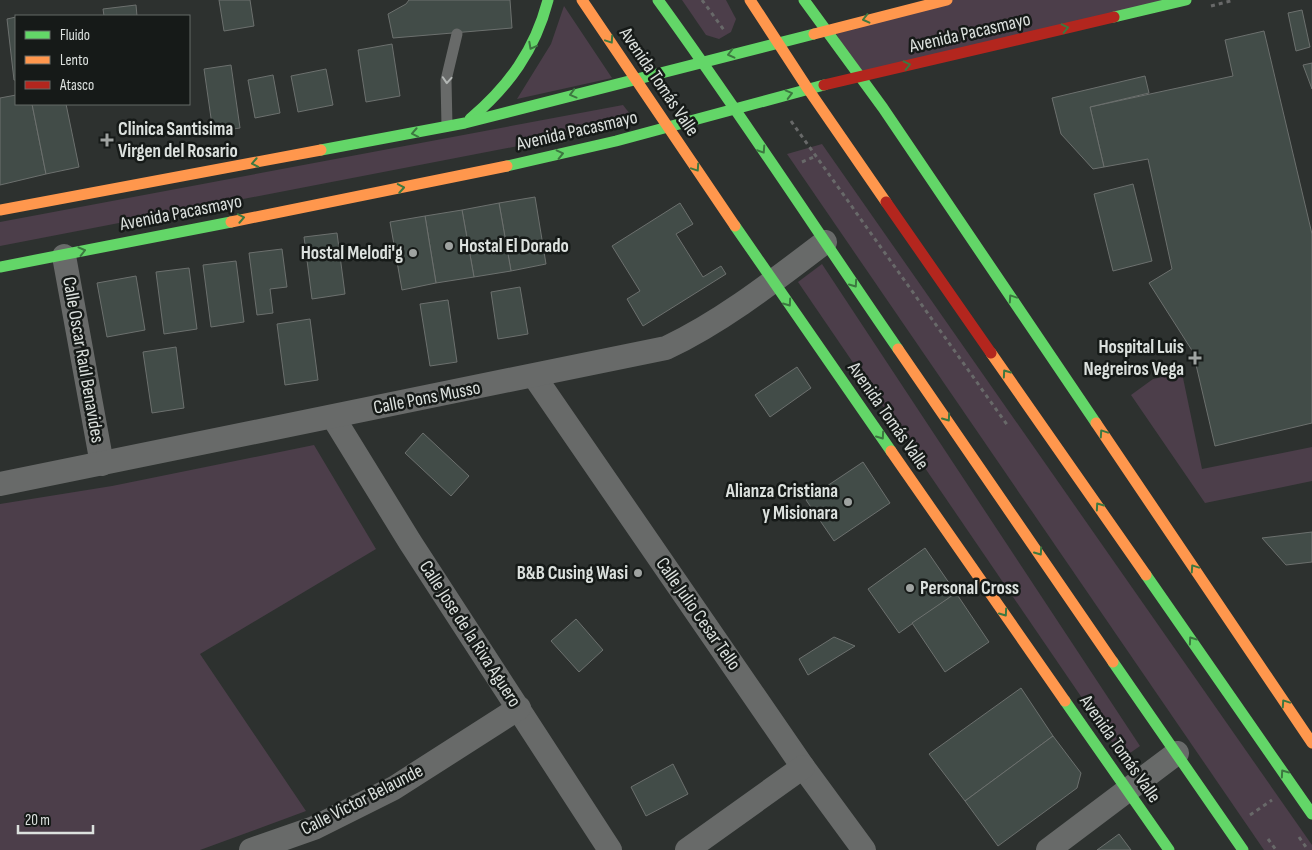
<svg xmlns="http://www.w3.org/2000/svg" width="1312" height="850" font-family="'Sofia Sans Condensed',sans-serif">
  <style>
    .green { fill: #4c3e4a }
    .building { fill: #424c48; stroke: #6c706e }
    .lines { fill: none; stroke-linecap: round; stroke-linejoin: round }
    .path { stroke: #686969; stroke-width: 3; stroke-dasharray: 4 4; stroke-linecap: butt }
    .lane { stroke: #686a69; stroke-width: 11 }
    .street { stroke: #686a69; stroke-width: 24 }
    .fast { stroke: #63d668; stroke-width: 11 }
    .slow { stroke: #ff974d; stroke-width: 11 }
    .jam { stroke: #b3261e; stroke-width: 11 }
    .oneway { stroke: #3c7840 }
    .oneway2 { stroke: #b3b7b5 }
    .poi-dot { fill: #9fa3a1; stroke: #161a18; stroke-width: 2 }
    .labels { text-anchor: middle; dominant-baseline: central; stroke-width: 5; stroke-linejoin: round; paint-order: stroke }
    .street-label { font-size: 19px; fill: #dce1de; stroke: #161a18 }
    .poi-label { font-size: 19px; font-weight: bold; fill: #dce1de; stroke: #161a18; text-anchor: end }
  </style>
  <rect width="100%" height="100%" fill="#2d312f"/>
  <!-- green -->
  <g class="green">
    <path d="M682,0H726L736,19L731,32L719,39L706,35Z"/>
    <path d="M950,0H1188L860,76L833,28Z"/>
    <path d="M564,6L612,78L517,99L551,44Z"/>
    <path d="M623,105L637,123L0,246V222Z"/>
    <path d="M822,144L1312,845V850H1264L787,154Z"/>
    <path d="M822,264L1140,746L1123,758L798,282Z"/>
    <path d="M1182,373L1202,469L1312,447V481L1205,503L1131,395L1153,379Z"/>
    <path d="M314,445L376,549L200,654L306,811L200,850H0V504L112,486Z"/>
  </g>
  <!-- building -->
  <g class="building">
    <path d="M219,0H250L254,26L224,31Z"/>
    <path d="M409,0H510L512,28L393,38L388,14L406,4Z"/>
    <path d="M136,5L137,16H104L103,9Z"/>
    <path d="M1302,10L1310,47L1296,51L1288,13Z"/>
    <path d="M16,17V80H14L7,19Z"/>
    <path d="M1264,31L1312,234V423L1215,446L1193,352L1149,283L1172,269L1148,159L1104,167L1090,107L1233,76L1225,40Z"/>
    <path d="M392,44L400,96L366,102L358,50Z"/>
    <path d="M1312,63V89L1303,65Z"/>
    <path d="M231,65L240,128L213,132L204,69Z"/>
    <path d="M326,69L333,105L298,112L291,76Z"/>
    <path d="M273,75L280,113L255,118L248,80Z"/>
    <path d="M1145,76L1149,93L1090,107L1104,167L1093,169L1061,134L1052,98Z"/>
    <path d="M16,95V104H32L46,174L0,185V98Z"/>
    <path d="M32,104H66L79,167L46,174Z"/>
    <path d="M1133,184L1152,261L1113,271L1094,194Z"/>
    <path d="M535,197L546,264L511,271L499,203Z"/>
    <path d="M499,203L511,271L474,277L462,210Z"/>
    <path d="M680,203L693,224L676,234L703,277L721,266L726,274L643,326L627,299L640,291L612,246Z"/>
    <path d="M462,210L474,277L436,283L425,216Z"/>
    <path d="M425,216L436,283L402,290L390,222Z"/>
    <path d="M337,233L345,294L312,299L304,237Z"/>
    <path d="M282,249L287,287L270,289L273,313L257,315L249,253Z"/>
    <path d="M236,261L244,322L211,327L203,265Z"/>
    <path d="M189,268L197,329L164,334L156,272Z"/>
    <path d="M136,276L145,330L107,337L97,283Z"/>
    <path d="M520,287L528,334L498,339L491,292Z"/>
    <path d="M448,300L457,362L430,366L420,304Z"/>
    <path d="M310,319L318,380L285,385L277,324Z"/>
    <path d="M176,347L184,408L152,413L143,352Z"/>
    <path d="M797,367L811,388L770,417L755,395Z"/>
    <path d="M423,433L469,476L451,496L405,453Z"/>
    <path d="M863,462L890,503L834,541L806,500Z"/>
    <path d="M1312,532V562L1286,565L1262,538Z"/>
    <path d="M925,548L956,593L899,633L868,589Z"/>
    <path d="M956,593L989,642L945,672L912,623Z"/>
    <path d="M576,619L603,650L579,672L551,641Z"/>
    <path d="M834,637L855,646L808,675L799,659Z"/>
    <path d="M1021,688L1053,736L965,801L929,754Z"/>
    <path d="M1053,736L1081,773L1077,788L998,846L965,801Z"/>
    <path d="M673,764L688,794L646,816L631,787Z"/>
    <path d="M1119,834L1131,850H1097Z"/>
  </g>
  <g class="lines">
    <!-- path -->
    <g class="path">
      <path d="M702,0L724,30"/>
      <path d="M1211,6L1234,0"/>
      <path d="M791,121L1008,426"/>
      <path d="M802,162L816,156"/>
      <path d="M1250,815L1272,800"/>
      <path d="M1299,837L1308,850"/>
      <path d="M1268,839L1276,850"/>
    </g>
    <!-- lane -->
    <path class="lane" d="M447,126L446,80L457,34"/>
    <!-- street -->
    <g class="street">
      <path d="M64,256L102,464"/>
      <path d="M534,376L803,767L864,850"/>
      <path d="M333,417L410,542L610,850"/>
      <path d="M0,484L666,348C723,321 775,280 825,242"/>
      <path d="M251,850L314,828L394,788L519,708"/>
      <path d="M687,850L803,767"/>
      <path d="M1048,850L1177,753"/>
    </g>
    <!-- fast -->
    <g class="fast">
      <path d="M658,0C741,114 818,233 898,349"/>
      <path d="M804,0L883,108L1096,423"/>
      <path d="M1114,17L1186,0"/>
      <path d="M470,119C509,86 535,50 548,0"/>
      <path d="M321,150L465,123L814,34"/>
      <path d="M507,166L616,141L824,85"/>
      <path d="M735,226L891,451"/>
      <path d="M0,267L231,222"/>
      <path d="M1146,575L1312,814"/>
      <path d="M1113,662L1243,850"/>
      <path d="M1065,701L1169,850"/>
    </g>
    <!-- slow -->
    <g class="slow">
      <path d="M582,0L735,226"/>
      <path d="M750,0L808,89L886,202"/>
      <path d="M814,34L947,0"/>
      <path d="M0,210L321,150"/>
      <path d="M231,222L507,166"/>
      <path d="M898,349L1113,662"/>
      <path d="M991,353L1146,575"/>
      <path d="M1096,423L1312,743"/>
      <path d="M891,451L1065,701"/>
    </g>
    <!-- jam -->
    <g class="jam">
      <path d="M824,85L1114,17"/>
      <path d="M886,202L991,353"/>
    </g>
  </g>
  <!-- one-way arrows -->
  <defs><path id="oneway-chevron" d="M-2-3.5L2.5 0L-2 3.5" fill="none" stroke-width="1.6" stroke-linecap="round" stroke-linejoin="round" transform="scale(1.25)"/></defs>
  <g class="oneway">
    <use href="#oneway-chevron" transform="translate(866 19) rotate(166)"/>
    <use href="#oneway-chevron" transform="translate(1065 28) rotate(-13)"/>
    <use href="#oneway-chevron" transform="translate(610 40) rotate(56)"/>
    <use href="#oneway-chevron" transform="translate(532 46) rotate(118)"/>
    <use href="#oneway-chevron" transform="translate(731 54) rotate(166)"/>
    <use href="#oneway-chevron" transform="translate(907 65) rotate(-13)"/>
    <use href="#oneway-chevron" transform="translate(573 94) rotate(165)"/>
    <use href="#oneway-chevron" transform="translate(789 94) rotate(-15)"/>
    <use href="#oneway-chevron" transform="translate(415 133) rotate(169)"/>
    <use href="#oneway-chevron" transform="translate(762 150) rotate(57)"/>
    <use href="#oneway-chevron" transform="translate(560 154) rotate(-13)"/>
    <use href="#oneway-chevron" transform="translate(255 163) rotate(169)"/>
    <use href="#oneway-chevron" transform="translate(696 168) rotate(56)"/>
    <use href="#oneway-chevron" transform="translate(401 188) rotate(-10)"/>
    <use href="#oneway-chevron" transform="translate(241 218) rotate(-11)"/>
    <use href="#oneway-chevron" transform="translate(82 251) rotate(-14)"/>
    <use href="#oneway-chevron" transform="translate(854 284) rotate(55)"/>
    <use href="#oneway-chevron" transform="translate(1012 298) rotate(-124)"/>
    <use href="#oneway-chevron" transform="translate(788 303) rotate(55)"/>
    <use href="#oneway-chevron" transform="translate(1006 373) rotate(-125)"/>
    <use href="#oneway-chevron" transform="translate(947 418) rotate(55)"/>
    <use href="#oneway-chevron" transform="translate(1103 433) rotate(-124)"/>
    <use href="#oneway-chevron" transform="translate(881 436) rotate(55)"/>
    <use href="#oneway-chevron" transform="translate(1099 506) rotate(-125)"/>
    <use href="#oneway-chevron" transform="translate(1039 552) rotate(55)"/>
    <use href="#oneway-chevron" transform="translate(1194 568) rotate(-124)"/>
    <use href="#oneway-chevron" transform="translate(1004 613) rotate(55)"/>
    <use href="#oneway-chevron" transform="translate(1192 640) rotate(-125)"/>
    <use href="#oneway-chevron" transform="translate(1285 703) rotate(-124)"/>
    <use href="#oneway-chevron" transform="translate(1284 773) rotate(-125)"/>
  </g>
  <use class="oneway2" href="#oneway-chevron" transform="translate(447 80) rotate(94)"/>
  <!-- markers -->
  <g class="poi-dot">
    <path d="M104.5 132.5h5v5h5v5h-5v5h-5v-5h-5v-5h5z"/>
    <circle cx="449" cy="246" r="5"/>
    <circle cx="413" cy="253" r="5"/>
    <path d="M1192.5 350.5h5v5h5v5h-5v5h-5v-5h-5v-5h5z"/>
    <circle cx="848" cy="502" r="5"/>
    <circle cx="638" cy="573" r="5"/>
    <circle cx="910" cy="588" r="5"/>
  </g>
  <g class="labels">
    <!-- street labels -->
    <g class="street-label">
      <text transform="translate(970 33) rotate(-13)">Avenida Pacasmayo</text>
      <text transform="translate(659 82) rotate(56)">Avenida Tomás Valle</text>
      <text transform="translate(577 131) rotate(-13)">Avenida Pacasmayo</text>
      <text transform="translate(181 213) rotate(-11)">Avenida Pacasmayo</text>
      <text transform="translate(83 360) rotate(80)">Calle Oscar Raúl Benavides</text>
      <text transform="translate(427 398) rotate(-11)">Calle Pons Musso</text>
      <text transform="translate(888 416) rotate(55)">Avenida Tomás Valle</text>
      <text transform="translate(698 614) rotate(55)">Calle Julio Cesar Tello</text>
      <text transform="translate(470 634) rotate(57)">Calle Jose de la Riva Aguero</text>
      <text transform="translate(1120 749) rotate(55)">Avenida Tomás Valle</text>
      <text transform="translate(362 800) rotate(-27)">Calle Victor Belaunde</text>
    </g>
    <!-- poi labels -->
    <g class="poi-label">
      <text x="118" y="129" text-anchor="start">Clinica Santisima<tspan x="118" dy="22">Virgen del Rosario</tspan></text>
      <text x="459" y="246" text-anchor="start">Hostal El Dorado</text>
      <text x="403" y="253">Hostal Melodi'g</text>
      <text x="1184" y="347">Hospital Luis<tspan x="1184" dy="22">Negreiros Vega</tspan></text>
      <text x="838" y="491">Alianza Cristiana<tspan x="838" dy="22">y Misionara</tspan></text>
      <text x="628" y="573">B&amp;B Cusing Wasi</text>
      <text x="920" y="588" text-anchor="start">Personal Cross</text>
    </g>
  </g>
  <!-- legend -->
  <rect x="15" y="15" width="175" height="90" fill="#161a18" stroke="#656a67"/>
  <rect x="25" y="31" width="25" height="8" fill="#63d668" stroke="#656a67"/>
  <text x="60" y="40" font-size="15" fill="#dce1de">Fluido</text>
  <rect x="25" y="56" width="25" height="8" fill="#ff974d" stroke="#656a67"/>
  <text x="60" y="65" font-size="15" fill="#dce1de">Lento</text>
  <rect x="25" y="81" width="25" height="8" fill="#b3261e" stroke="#656a67"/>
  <text x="60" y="90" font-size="15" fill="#dce1de">Atasco</text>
  <!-- scale -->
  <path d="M18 825v8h75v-8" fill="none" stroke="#dce1de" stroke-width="2.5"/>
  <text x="25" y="825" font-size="15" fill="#dce1de" stroke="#161a18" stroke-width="4" paint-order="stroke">20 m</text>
</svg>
